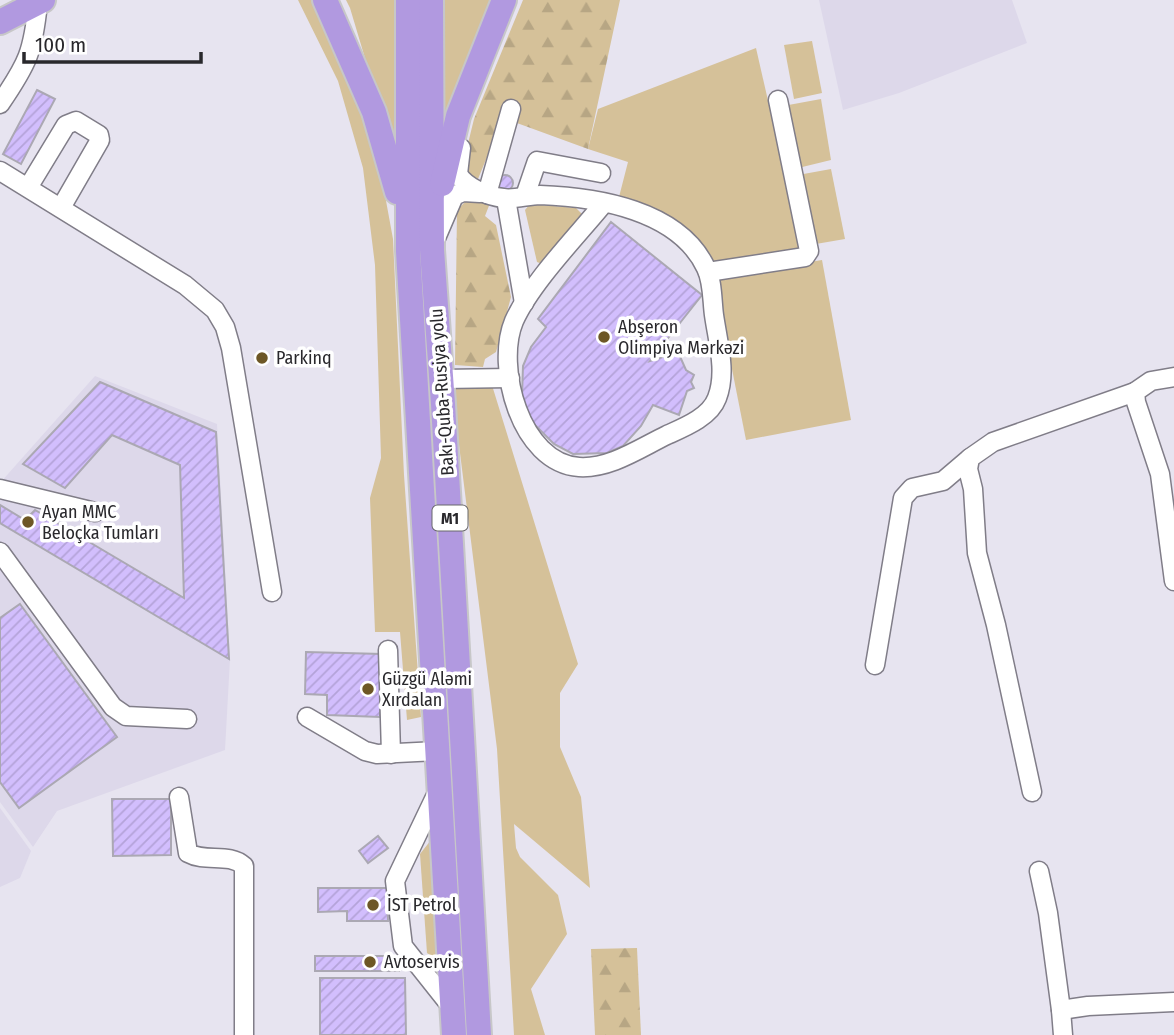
<svg xmlns="http://www.w3.org/2000/svg" width="1174" height="1035" font-family="'Fira Sans Condensed',sans-serif">
  <style>
    .built { fill: #ddd8ea }
    .green { fill: #d5c199 }
    .forest { fill: url(#forest-firs) }
    .building { fill: url(#building-hatch); stroke: #aba8b3; stroke-width: 2 }
    .lines { fill: none; stroke-linecap: round; stroke-linejoin: round }
    .minor-casing { stroke: #807d88; stroke-width: 21 }
    .highway-casing { stroke: #c7c7c8; stroke-width: 28 }
    .minor { stroke: #fff; stroke-width: 18 }
    .highway { stroke: #b199e0; stroke-width: 24 }
    .poi-dot { fill: #6d5726; stroke: #fff; stroke-width: 2.5 }
    .labels { text-anchor: middle; dominant-baseline: central; stroke-width: 7; stroke-linejoin: round; paint-order: stroke }
    .shield { fill: #fff; stroke: #69686b; stroke-width: 2 }
    .shield-label { font-size: 16px; font-weight: bold; fill: #29282c }
    .poi-label { font-size: 18px; fill: #29282c; stroke: #fff; text-anchor: start }
    .street-label { font-size: 18px; fill: #29282c; stroke: #fff }
  </style>
  <defs>
    <pattern id="forest-firs" width="22" height="20" patternUnits="userSpaceOnUse" patternTransform="scale(1.75)"><rect width="22" height="20" fill="#d5c199"/><path d="M5 1l3.5 6h-7zM16 11l3.5 6h-7z" fill="#b7a684"/></pattern>
    <pattern id="building-hatch" width="6" height="6" patternUnits="userSpaceOnUse" patternTransform="scale(1.75)"><rect width="6" height="6" fill="#d2befd"/><path d="M-1 1l2-2M0 6l6-6M5 7l2-2" fill="none" stroke="#b4a3d9"/></pattern>
  </defs>
  <rect width="100%" height="100%" fill="#e7e4f0"/>
  <!-- built -->
  <g class="built">
    <path d="M819,0H1012L1027,43L899,93L843,110Z"/>
    <path d="M95,376L217,424L230,659L225,750L57,811L33,847L0,802V483Z"/>
    <path d="M0,808L31,851L20,878L0,887Z"/>
  </g>
  <!-- green -->
  <g class="green">
    <path d="M298,0H315L355,91L380,168L393,239L404,475L421,717L407,720L400,632H375L370,498L381,458L375,265L363,168L338,81Z"/>
    <path d="M346,0H397L394,155L350,8Z"/>
    <path d="M445,0H498L441,144Z"/>
    <path d="M812,41L822,93L794,99L784,45Z"/>
    <path d="M756,48L802,250L712,265L619,197L628,162L588,149L598,109Z"/>
    <path d="M821,99L831,160L794,169L783,106Z"/>
    <path d="M831,169L845,239L810,245L798,175Z"/>
    <path d="M530,204L576,208L583,215L547,266L537,262L525,210Z"/>
    <path d="M822,260L851,420L746,440L714,278Z"/>
    <path d="M491,382L578,664L560,693V747L581,797L590,888L514,824L516,848L520,857L558,895L567,934L531,989L545,1035H514L497,749L452,389Z"/>
    <path d="M431,840L437,960L427,953L420,854Z"/>
  </g>
  <!-- forest -->
  <g class="forest">
    <path d="M523,0H620L588,149L503,118L478,179L461,172L474,119Z"/>
    <path d="M492,198L485,216L496,225L511,297L496,352L485,359L483,367L455,365L457,210L467,200Z"/>
    <path d="M637,948L641,1035H595L591,949Z"/>
  </g>
  <!-- building -->
  <g class="building">
    <path d="M37,90L55,99L21,164L3,154Z"/>
    <circle cx="505" cy="183" r="8"/>
    <path d="M611,222L702,295L650,361L678,352L686,370L694,375L691,382L694,388L687,391L679,415L653,405L641,426L623,446L607,453L573,454L554,444L532,422L522,396L523,366L531,347L546,327L538,319Z"/>
    <path d="M100,382L216,432L229,659L0,523V505L25,520L35,510L184,598L180,465L112,435L65,488L23,464Z"/>
    <path d="M20,604L117,737L19,808L0,782V618Z"/>
    <path d="M306,652L382,654L380,717L327,715V695L305,694Z"/>
    <path d="M112,799H171V855L113,856Z"/>
    <path d="M378,836L388,848L368,863L359,851Z"/>
    <path d="M318,888H387L388,921H347V911L318,912Z"/>
    <path d="M315,956H398L399,971H315Z"/>
    <path d="M320,978H405L406,1035H320Z"/>
  </g>
  <g class="lines">
    <!-- minor casing -->
    <g class="minor-casing">
      <g id="minor">
        <path d="M0,104C28,63 33,52 38,3"/>
        <path d="M461,148L458,174C466,188 488,196 503,198C515,200 528,195 540,195C597,197 679,210 706,268C713,282 712,301 714,315C718,343 727,372 717,398C710,417 685,427 667,435C640,448 610,469 579,467C520,463 495,366 514,321C531,283 577,236 604,203"/>
        <path d="M0,171L185,285L215,310L225,327L231,348L272,592"/>
        <path d="M29,186L66,125L76,121L99,135L100,140L62,206"/>
        <path d="M487,194L511,109"/>
        <path d="M525,196L537,161L601,173"/>
        <path d="M506,199L524,303"/>
        <path d="M436,238L454,196L463,192L480,193"/>
        <path d="M708,272L805,257L809,251L778,100"/>
        <path d="M1174,377L1151,381L1135,392L1136,402L1160,474L1174,581"/>
        <path d="M442,379L510,378"/>
        <path d="M0,489L95,512"/>
        <path d="M0,552L113,707L126,716L187,719"/>
        <path d="M388,650L391,754"/>
        <path d="M875,665L903,498L912,488L943,481L970,458"/>
        <path d="M307,717L365,751L377,754L437,751"/>
        <path d="M438,791L395,881L403,946L453,1009"/>
        <path d="M1032,792L996,625L977,553L973,489L968,469L970,458L993,442L1135,392"/>
        <path d="M179,797L188,853C206,863 229,852 244,866V1035"/>
        <path d="M1039,871L1048,913L1061,1010L1088,1006L1174,1002"/>
        <path d="M1061,1010L1063,1035"/>
      </g>
    </g>
    <!-- highway casing -->
    <g class="highway-casing">
      <g id="highway">
        <path d="M325,0L374,112L397,192"/>
        <path d="M408,0V251L454,1035"/>
        <path d="M431,0L432,250L443,404L479,1035"/>
        <path d="M0,22L43,0"/>
        <path d="M442,184L458,116L504,0"/>
      </g>
    </g>
    <!-- minor -->
    <use href="#minor" class="minor"/>
    <!-- highway -->
    <use href="#highway" class="highway"/>
  </g>
  <!-- markers -->
  <g class="poi-dot">
    <circle cx="604" cy="337" r="7"/>
    <circle cx="262" cy="358" r="7"/>
    <circle cx="28" cy="522" r="7"/>
    <circle cx="368" cy="689" r="7"/>
    <circle cx="373" cy="905" r="7"/>
    <circle cx="370" cy="962" r="7"/>
  </g>
  <g class="labels">
    <!-- shield labels -->
    <rect class="shield" x="432.5" y="505.5" width="35" height="25" rx="5"/>
    <g class="shield-label">
      <text x="450" y="518">M1</text>
    </g>
    <!-- poi labels -->
    <g class="poi-label">
      <text x="618" y="327">Abşeron<tspan x="618" dy="21">Olimpiya Mərkəzi</tspan></text>
      <text x="276" y="358">Parkinq</text>
      <text x="42" y="512">Ayan MMC<tspan x="42" dy="21">Beloçka Tumları</tspan></text>
      <text x="382" y="679">Güzgü Aləmi<tspan x="382" dy="21">Xırdalan</tspan></text>
      <text x="387" y="905">İST Petrol</text>
      <text x="384" y="962">Avtoservis</text>
    </g>
    <!-- street labels -->
    <g class="street-label">
      <text transform="translate(442 392) rotate(-94)">Bakı-Quba-Rusiya yolu</text>
    </g>
  </g>
  <!-- scale -->
  <path d="M24 52v10h177v-10" fill="none" stroke="#29282c" stroke-width="3.5"/>
  <text x="35" y="52" font-size="21" fill="#29282c" stroke="#ffffff" stroke-width="5" paint-order="stroke">100 m</text>
</svg>
